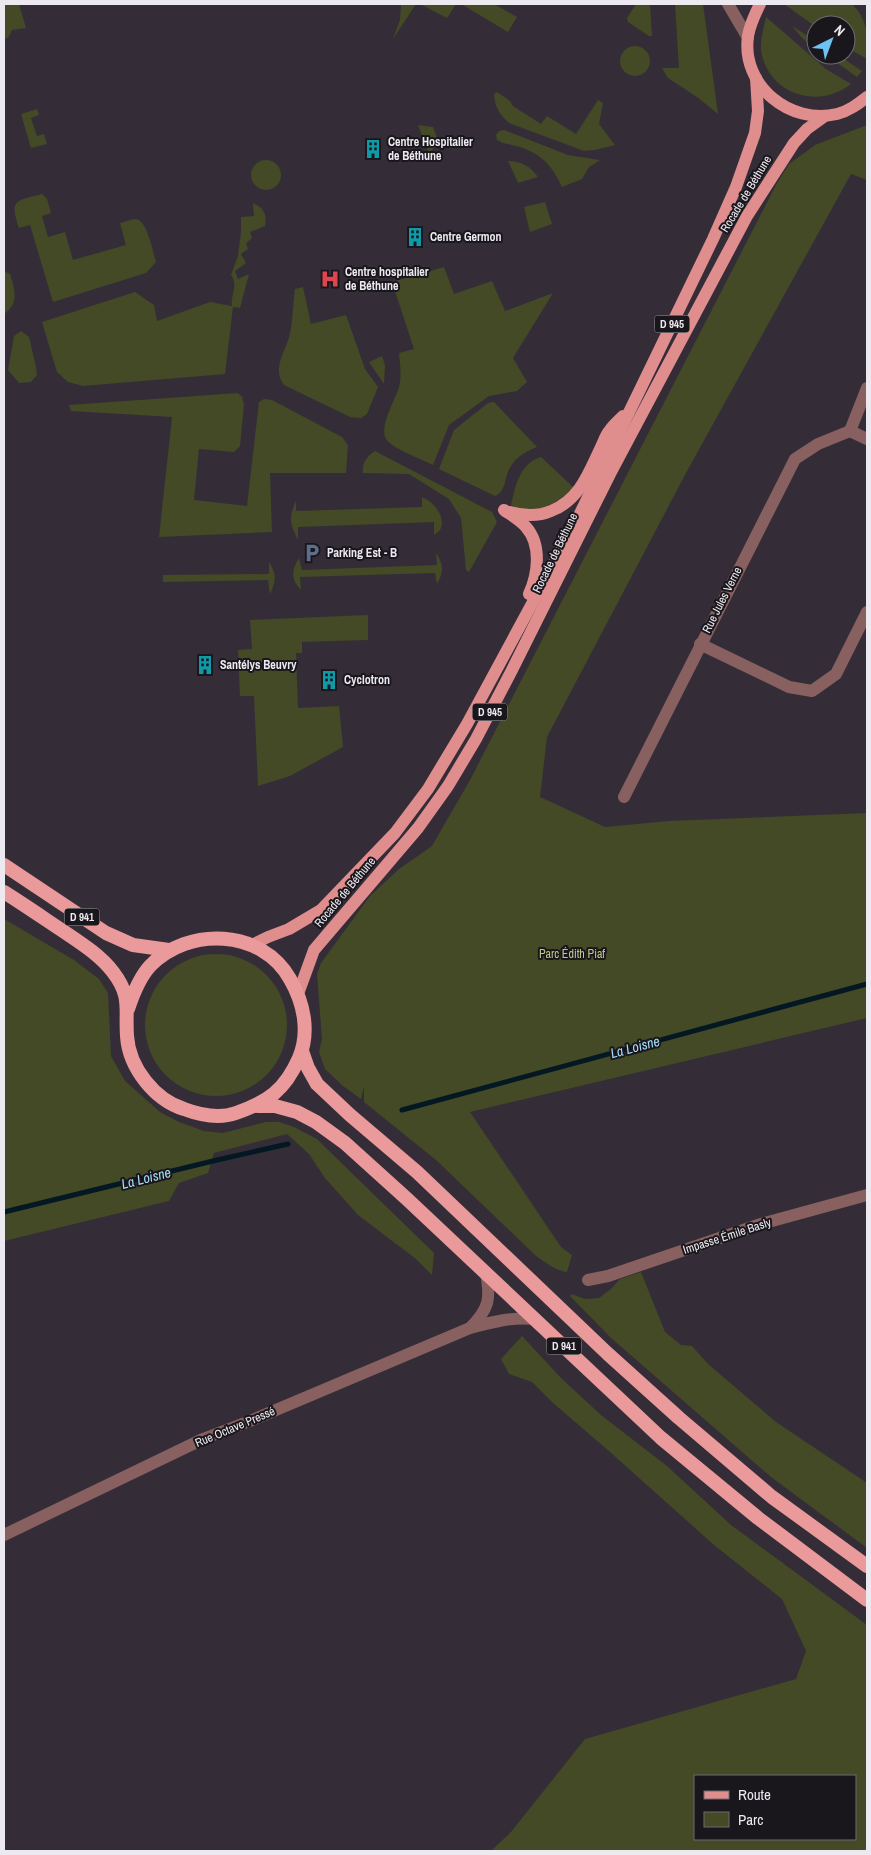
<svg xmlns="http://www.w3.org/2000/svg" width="871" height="1855" font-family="'Archivo Narrow',sans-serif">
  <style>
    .green { fill: #444926; fill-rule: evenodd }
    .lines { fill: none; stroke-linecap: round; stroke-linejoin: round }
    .stream { stroke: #031822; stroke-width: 5 }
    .minor { stroke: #88605f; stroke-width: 12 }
    .tertiary { stroke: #88605f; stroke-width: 12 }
    .primary { stroke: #df8d8d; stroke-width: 12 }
    .trunk { stroke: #ea9a9a; stroke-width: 14 }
    .labels { text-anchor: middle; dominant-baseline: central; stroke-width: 4; stroke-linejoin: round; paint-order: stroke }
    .shield { fill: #19161c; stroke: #adaab0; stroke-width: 1 }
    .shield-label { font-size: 11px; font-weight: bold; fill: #ede9f0 }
    .poi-label { font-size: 12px; font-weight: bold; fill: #ede9f0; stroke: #19161c; text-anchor: start }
    .street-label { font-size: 12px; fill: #ede9f0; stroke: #19161c }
    .park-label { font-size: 12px; fill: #c0ca88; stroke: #19161c }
    .water-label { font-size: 14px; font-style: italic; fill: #a4defa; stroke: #19161c }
  </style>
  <rect width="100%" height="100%" fill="#342d38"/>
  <!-- green -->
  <g class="green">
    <path d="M4,4H19L26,28L12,30L8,38L4,39Z"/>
    <path d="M401,4H416L393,39L400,20Z"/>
    <path d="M420,4H456L447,18Z"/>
    <path d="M461,4H494L517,17L508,32Z"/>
    <path d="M636,4H650L652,36H649L628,22L627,18Z"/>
    <path d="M675,4H703L718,114L697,97L668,78L662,68H679Z"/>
    <path d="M784,4H852C869,22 868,36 867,59L846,47V25H816V27Z"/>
    <path d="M766,17L826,69L851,84C821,108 775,97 763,59C758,44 763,32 766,17Z"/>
    <path d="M792,26L816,41V48L802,38Z"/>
    <circle cx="635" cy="61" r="15"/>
    <path d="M826,55H838L862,71L857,77Z"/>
    <path d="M497,92L510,101L513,106L541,124L547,116L576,134L598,100L603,103L599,124L615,145L595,150L584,151L509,123C499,114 495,107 494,94Z"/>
    <path d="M37,109L39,115L31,118L37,136L44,134L47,144L31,148L21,114Z"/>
    <path d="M418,125L433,127L439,143L429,153Z"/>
    <path d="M867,125V180L851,174L686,473L547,737L540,797L605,827L669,821L867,813V1018L470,1112L561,1247L572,1255L567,1272C555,1270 546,1263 536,1256L436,1160L364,1102V1086L361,1099L343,1086L325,1069L319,1052L322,1039L317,974L321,963L370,896L399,869L432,846L470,780L777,183L789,164L815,145Z"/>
    <path d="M504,130L568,155L600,160L589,167L582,179L562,187C551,164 541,153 516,146C509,144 503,144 497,140L496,135L499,131Z"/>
    <circle cx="266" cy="175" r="15"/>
    <path d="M508,161C521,161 530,166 538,177L518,183Z"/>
    <path d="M42,194L47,199L51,213L42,216L48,237L65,232L73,260L126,245L120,223C125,222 131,219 136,219C147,220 153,252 156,262L146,273L53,302L30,225L19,228C9,199 16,201 42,194Z"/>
    <path d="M545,202L552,224L530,232L524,207Z"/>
    <path d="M253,203C264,208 267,214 265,226L250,232L252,238L246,243L248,249L241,254L246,263L235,271L238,279L249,274L240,308L233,307L225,374L83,386L68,382L57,372L42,322L135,292L154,305L157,321L210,302L232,306C230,295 239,286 231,275L238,256L241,232V217L254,216Z"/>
    <path d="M444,267L454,294L492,281L505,311L553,293L513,358L527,382L517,391L489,396L449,425L433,465C423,460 391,448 386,439C379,426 395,401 399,387C402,376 400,364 399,353L414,349L392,282Z"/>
    <path d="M4,271L10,274C15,290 19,304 4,314Z"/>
    <path d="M303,287L311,324L346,315L365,369L378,387L367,414L361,418L350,417L284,385C271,367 287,350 290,333C293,319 293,304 295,289Z"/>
    <path d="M21,331L29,337L36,367L37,375L31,382L19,383L8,370L14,336Z"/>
    <path d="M382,356L385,365L384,384L369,362Z"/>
    <path d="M238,393L242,397L244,405L240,446L234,452L199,449L194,500L247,506L259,402L264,399L272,400L342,437L348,445L346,473H270L272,532L159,537L172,417L71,411L69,405Z"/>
    <path d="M494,402L537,447C527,451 517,456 511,466C504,476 507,491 495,496L439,469L454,430L488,403Z"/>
    <path d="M375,451L492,512L497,522L469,572L466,570L461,518L449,499L409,474L363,473C362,463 366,457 375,451Z"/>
    <path d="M541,457L574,488C562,500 540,513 522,510C518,509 514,506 511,505C516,485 519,464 541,457Z"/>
    <path d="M422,497C433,501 447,517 440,530C439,532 436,533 434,535V522L298,527V540C290,523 288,519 296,501V511L422,507Z"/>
    <path d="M436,553C444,565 444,572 437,584L435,573L300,577L301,590C291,580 291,570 299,558L302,570L437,565Z"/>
    <path d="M269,562C277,574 276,581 270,594L268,580L163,582V575L269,574Z"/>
    <path d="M368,615V640L302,642V653H296L298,708L339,706L343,747L290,776L258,786L254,696H240L238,650L252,649L250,620Z"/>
    <path d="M4,919L74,960L99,979L108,993L111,1056L125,1081L160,1112L179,1122L204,1131L223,1133L266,1122H279L294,1127L317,1139L324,1146L434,1253L432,1275L416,1259L358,1215L325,1178L309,1154L287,1134L214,1153L208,1173L179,1183L169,1201L4,1241Z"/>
    <circle cx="216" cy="1025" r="71"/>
    <path d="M641,1272L665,1332L681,1345L692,1346L708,1364L776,1422L867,1483V1548L771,1477L611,1338L570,1296L572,1294L585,1299L599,1298L611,1289L620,1279Z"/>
    <path d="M522,1336L561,1378L601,1415L667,1466L731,1525L867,1625V1851H491L511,1832L585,1739L796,1679L806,1651L782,1599L714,1545L610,1452L553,1403L532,1382L509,1374L501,1359ZM695,1776H855V1839H695Z"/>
  </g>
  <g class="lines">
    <!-- stream -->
    <g class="stream">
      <path d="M402,1110L867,984"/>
      <path d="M4,1212L217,1160L288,1144"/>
    </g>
    <!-- minor -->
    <g class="minor">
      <path d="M850,431L867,388"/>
      <path d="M850,431L867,439"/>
      <path d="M700,644L789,687L812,691L836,674L867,612"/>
      <path d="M624,797L795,459L818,444L850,431"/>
      <path d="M588,1280L608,1276L761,1224L867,1195"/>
      <path d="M470,1328C489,1309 491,1299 486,1273"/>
      <path d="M4,1535L203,1439L250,1421L470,1328C492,1322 511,1317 534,1319"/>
    </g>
    <!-- tertiary -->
    <path class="tertiary" d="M728,4L748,38"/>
    <!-- primary -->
    <g class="primary">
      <path d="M760,4C755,14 750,24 748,36C741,86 790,125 837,114C849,111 858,104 867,97"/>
      <path d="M504,510C511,515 520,520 526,527C542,545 538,574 529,594"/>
      <path d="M510,512C524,516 537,517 551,511C580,500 589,472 601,447C604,441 606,434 610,430C613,425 619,420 623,416"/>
      <path d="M252,945L268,937L289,929L321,910L395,833L428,789L467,724L573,528L713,239L736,187L755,133L758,111L756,78"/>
      <path d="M298,994L314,950L418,828L448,786L476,739L512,670L610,474L747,216L794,143L807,129L825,116"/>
    </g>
    <!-- trunk -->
    <g class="trunk">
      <path d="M4,865L106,933L133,945L169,950"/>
      <path d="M4,892C23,904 42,917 60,929C79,942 99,954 113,972C132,997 125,1008 127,1036C129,1068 155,1100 184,1109C200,1115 219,1119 236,1113C268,1102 285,1090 299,1058C310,1032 304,1003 290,979C262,929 188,926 150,966C139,978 133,994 128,1009"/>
      <path d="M302,1051L308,1068L317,1084L350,1115L417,1172L608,1354L679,1418L772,1497L867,1566"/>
      <path d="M258,1106H275L297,1112L316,1122L345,1143L407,1199L661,1438L758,1518L867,1600"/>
    </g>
  </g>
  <!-- icons -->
  <defs>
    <g id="building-bare" transform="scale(1.5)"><path d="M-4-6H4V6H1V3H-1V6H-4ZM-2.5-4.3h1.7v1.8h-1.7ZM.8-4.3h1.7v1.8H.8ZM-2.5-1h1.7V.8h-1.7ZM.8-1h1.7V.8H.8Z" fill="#0f9aa8" stroke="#19161c" stroke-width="2.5" paint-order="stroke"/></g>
    <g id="hospital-bare" transform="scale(1.5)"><path d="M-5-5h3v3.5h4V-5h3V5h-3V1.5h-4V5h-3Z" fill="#e0444e" stroke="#19161c" stroke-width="2.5" paint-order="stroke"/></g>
    <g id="parking-bare" transform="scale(1.5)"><path d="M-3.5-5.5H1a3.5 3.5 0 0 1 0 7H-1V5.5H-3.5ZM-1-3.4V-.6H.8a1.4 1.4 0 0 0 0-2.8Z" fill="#5c6f8a" stroke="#19161c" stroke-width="2.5" paint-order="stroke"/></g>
  </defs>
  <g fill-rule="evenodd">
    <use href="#building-bare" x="373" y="149"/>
    <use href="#building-bare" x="415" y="237"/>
    <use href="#hospital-bare" x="330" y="279"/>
    <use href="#parking-bare" x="312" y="553"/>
    <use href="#building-bare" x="205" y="665"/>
    <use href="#building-bare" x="329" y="680"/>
  </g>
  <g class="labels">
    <!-- shield labels -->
    <g class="shield">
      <rect x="654.5" y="315.5" width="35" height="17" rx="4"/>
      <rect x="472.5" y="703.5" width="35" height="17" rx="4"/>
      <rect x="64.5" y="908.5" width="35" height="17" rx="4"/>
      <rect x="546.5" y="1337.5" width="35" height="17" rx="4"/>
    </g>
    <g class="shield-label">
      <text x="672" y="324">D 945</text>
      <text x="490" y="712">D 945</text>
      <text x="82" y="917">D 941</text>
      <text x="564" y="1346">D 941</text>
    </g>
    <!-- poi labels -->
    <g class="poi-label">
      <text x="388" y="142">Centre Hospitalier<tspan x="388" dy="14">de Béthune</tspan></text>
      <text x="430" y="237">Centre Germon</text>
      <text x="345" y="272">Centre hospitalier<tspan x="345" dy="14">de Béthune</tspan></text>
      <text x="327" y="553">Parking Est - B</text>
      <text x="220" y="665">Santélys Beuvry</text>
      <text x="344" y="680">Cyclotron</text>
    </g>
    <!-- street labels -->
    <g class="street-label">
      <text transform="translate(746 194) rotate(-59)">Rocade de Béthune</text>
      <text transform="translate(555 553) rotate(-64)">Rocade de Béthune</text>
      <text transform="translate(722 600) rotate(-63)">Rue Jules Verne</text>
      <text transform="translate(345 892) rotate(-50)">Rocade de Béthune</text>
      <text transform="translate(727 1236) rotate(-18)">Impasse Émile Basly</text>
      <text transform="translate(235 1427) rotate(-23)">Rue Octave Pressé</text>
    </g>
    <!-- park labels -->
    <g class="park-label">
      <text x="572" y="954">Parc Édith Piaf</text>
    </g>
    <!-- water labels -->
    <g class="water-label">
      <text transform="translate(635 1047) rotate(-15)">La Loisne</text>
      <text transform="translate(146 1178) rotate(-14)">La Loisne</text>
    </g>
  </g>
  <!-- border -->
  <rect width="871" height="1855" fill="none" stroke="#ede9f0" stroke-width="10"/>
  <!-- legend -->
  <rect x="694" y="1775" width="162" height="65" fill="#19161c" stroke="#6e6a71"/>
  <rect x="704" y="1791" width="25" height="8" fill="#df8d8d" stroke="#6e6a71"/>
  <text x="738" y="1800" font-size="15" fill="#ede9f0">Route</text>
  <rect x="704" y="1812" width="25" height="15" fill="#444926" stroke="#6e6a71"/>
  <text x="738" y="1825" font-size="15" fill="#ede9f0">Parc</text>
  <!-- north arrow -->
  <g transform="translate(831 40) rotate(42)"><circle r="24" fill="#19161c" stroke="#6e6a71"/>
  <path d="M0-4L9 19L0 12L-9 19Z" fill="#6ec2f3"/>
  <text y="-8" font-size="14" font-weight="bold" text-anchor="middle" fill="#ede9f0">N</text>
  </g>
</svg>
